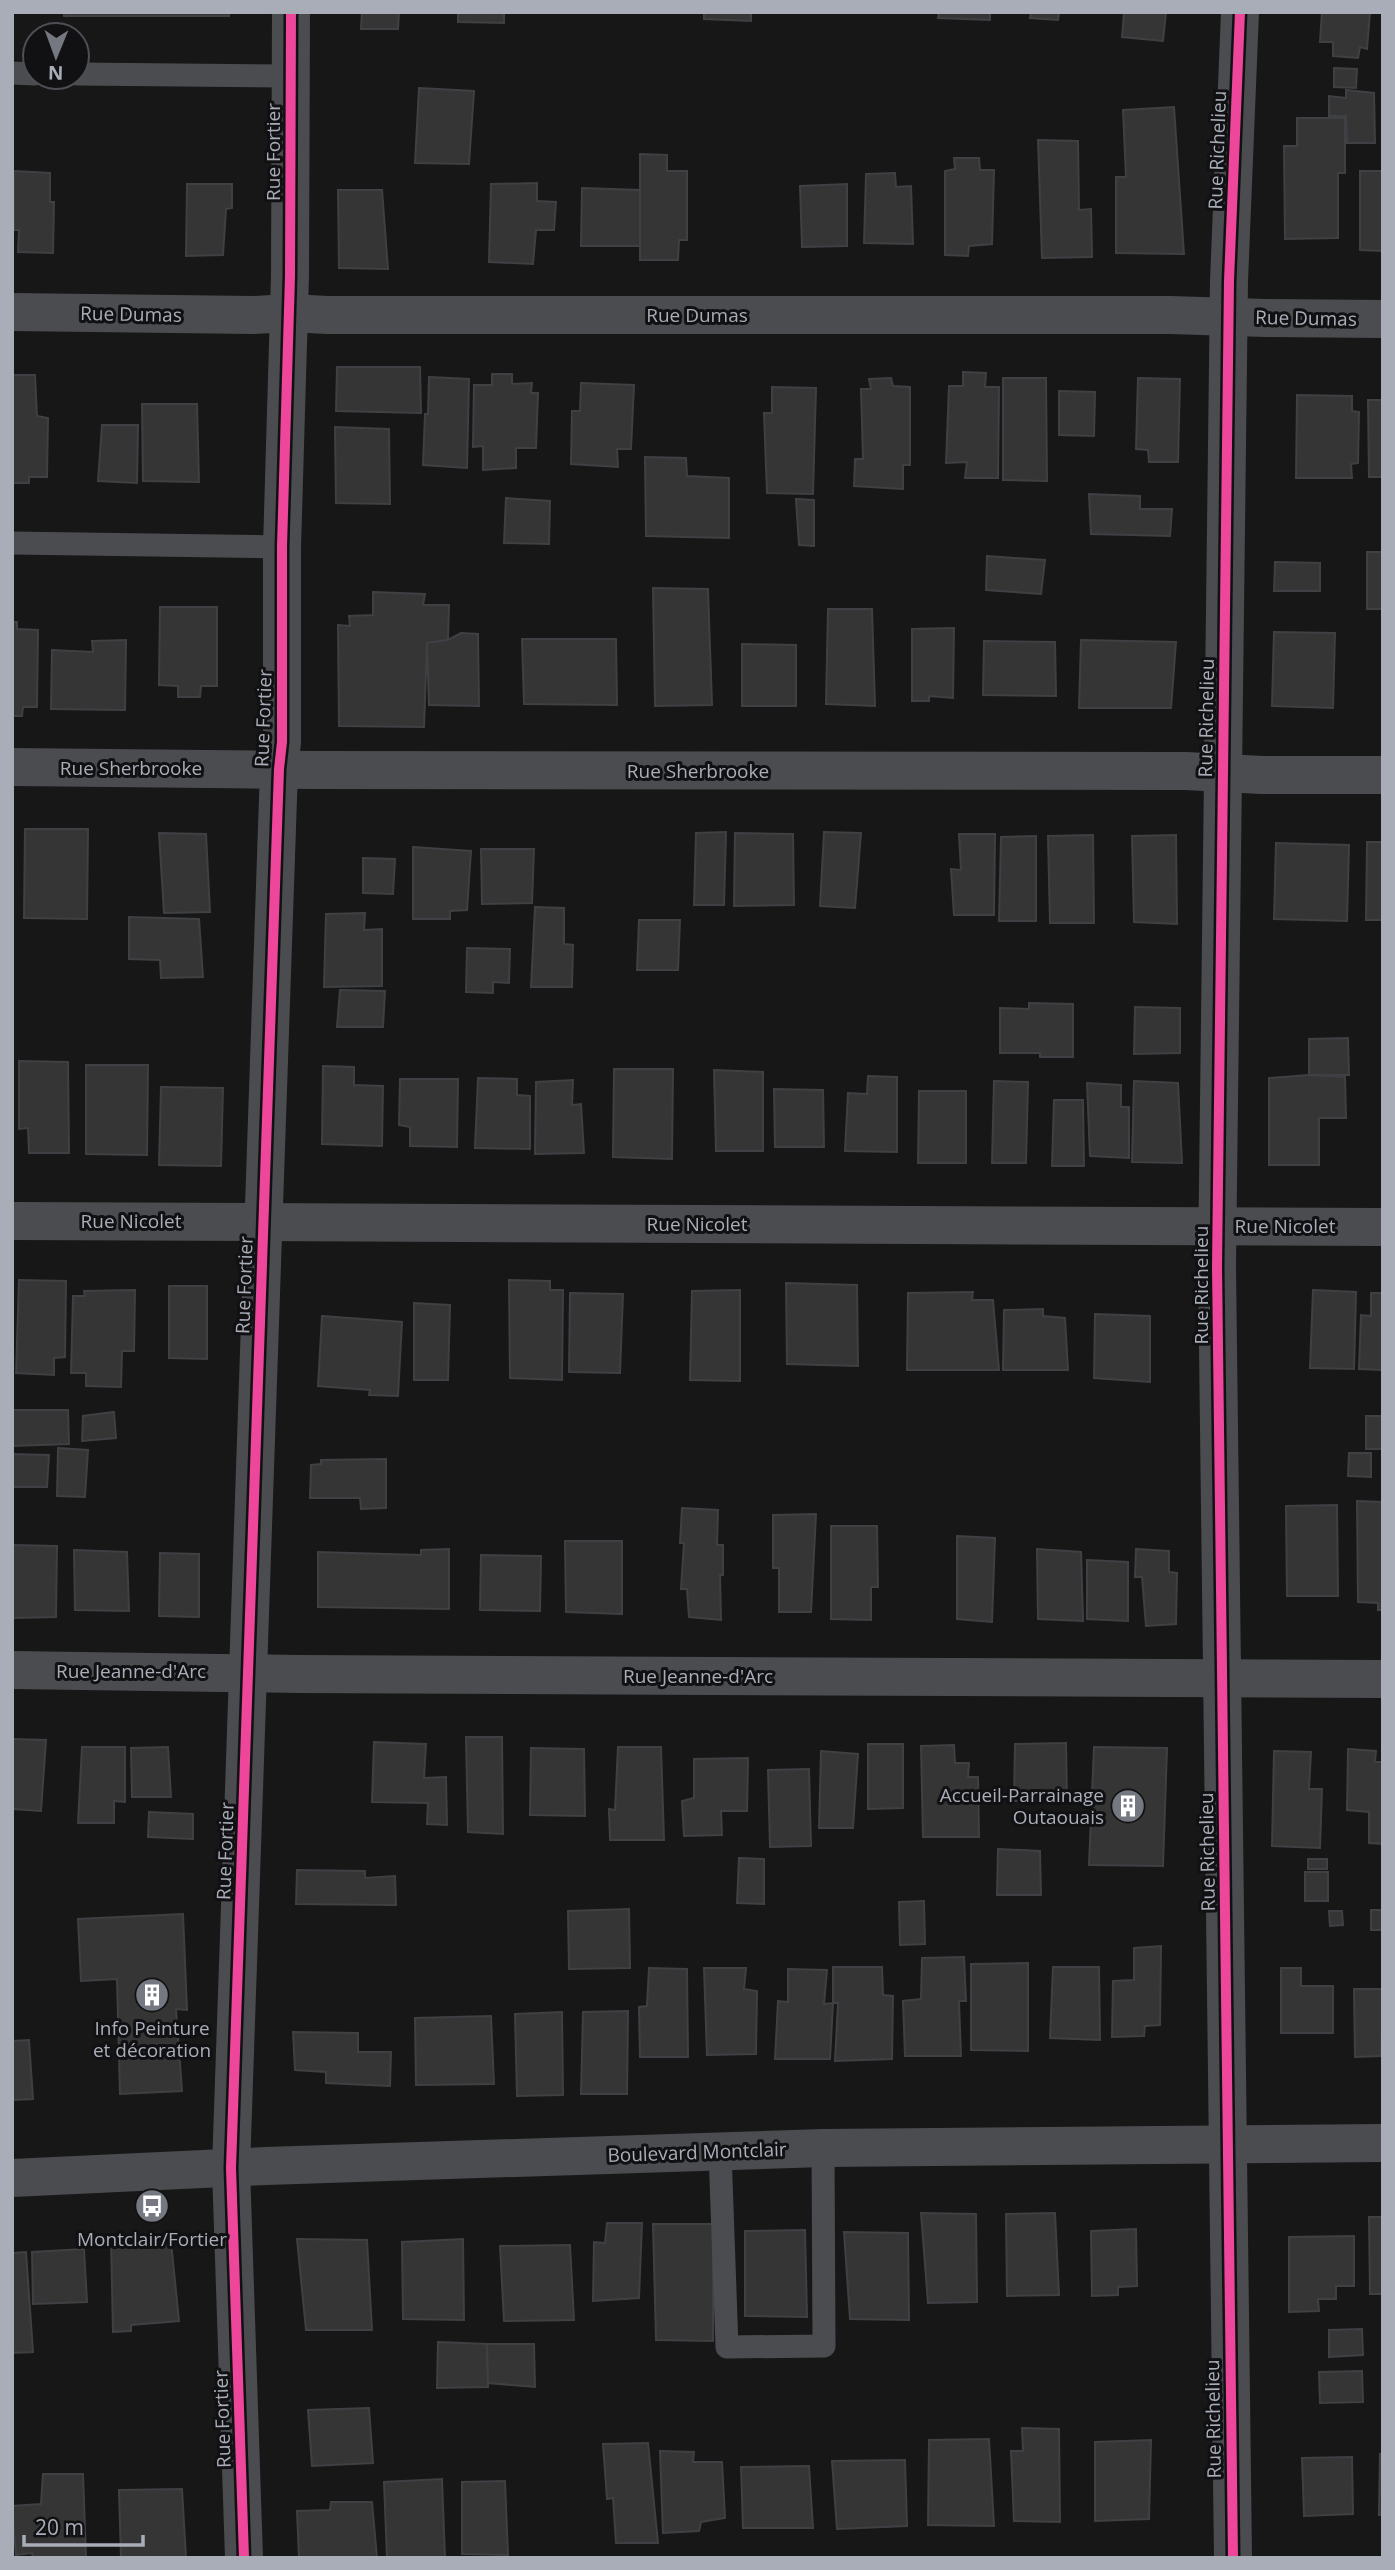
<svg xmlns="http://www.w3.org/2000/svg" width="1395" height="2570" font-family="'Open Sans',sans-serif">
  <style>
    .building { fill: #353536; stroke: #3f4043; stroke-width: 2 }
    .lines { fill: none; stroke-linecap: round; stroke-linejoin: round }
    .service { stroke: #4b4c50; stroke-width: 23 }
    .minor { stroke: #4b4c50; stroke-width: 38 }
    .tertiary { stroke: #4b4c50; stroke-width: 38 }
    .cycleway-casing { stroke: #111113; stroke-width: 15 }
    .cycleway { stroke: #ed469a; stroke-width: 10 }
    .labels { text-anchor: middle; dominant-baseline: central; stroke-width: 6; stroke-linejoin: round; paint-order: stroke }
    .street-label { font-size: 19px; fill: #a8adb8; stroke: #111113 }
    .poi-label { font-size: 19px; fill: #a8adb8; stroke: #111113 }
  </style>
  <rect width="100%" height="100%" fill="#171717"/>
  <!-- building -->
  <g class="building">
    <rect x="64" y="12" width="165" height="4"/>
    <path d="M362,12H399L398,29H361Z"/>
    <path d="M458,12H504V23L458,22Z"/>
    <path d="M704,12H751V21L704,19Z"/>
    <path d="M939,12H990V20L938,18Z"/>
    <path d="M1031,12H1059L1058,20L1030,18Z"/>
    <path d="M1124,12H1166L1163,41L1122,37Z"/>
    <path d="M1322,12H1370L1367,49L1360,47L1358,58L1333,56V42H1320Z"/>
    <path d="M1334,68L1357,69L1356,88L1334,87Z"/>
    <path d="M419,88L474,91L469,164L415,163Z"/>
    <path d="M1346,90L1374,93L1375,143H1347L1346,116H1329V96L1346,98Z"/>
    <path d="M1174,107L1184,254L1116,253V177H1126L1123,110Z"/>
    <path d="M1297,118H1345V173H1338V238L1285,239L1284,146H1297Z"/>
    <path d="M1038,140L1078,141L1079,210L1091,209L1092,257L1042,258Z"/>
    <path d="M640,154L667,155V171H687V240H679L678,260H640Z"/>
    <path d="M954,158H979L980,170H994L992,244L969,246L968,256L945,255V171L955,169Z"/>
    <path d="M1383,163V251L1360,250V171H1383Z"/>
    <path d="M14,171L50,173V202H54L53,253L18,252L19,230H14Z"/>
    <path d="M895,173L896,187L911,186L913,244L864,243L866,174Z"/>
    <path d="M537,183V201L556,202L554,230H536L533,264L489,262L491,184Z"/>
    <path d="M187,184H232V208L226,209L223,255L186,256Z"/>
    <path d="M847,184V246L802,247L800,186Z"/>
    <path d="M582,188L640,190V246H581Z"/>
    <path d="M338,190H382L388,269L339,268Z"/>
    <path d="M337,367H420L421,413L336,411Z"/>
    <path d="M963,372L986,373L985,387H999L998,478H965L967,462L946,463L949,386H963Z"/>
    <path d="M492,374H512V384L532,383L531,393H538L536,448H516V468L483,470V446L473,447L474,385H492Z"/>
    <path d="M12,375H35L37,416L48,418L47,477H29V483H12Z"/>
    <path d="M429,377L469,379L467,468L423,465L425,414H428Z"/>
    <path d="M891,378L893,386L910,387V465H903V489L854,486L855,459H863L861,389H871L869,379Z"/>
    <path d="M1003,378H1046L1047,481L1003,480Z"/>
    <path d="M1138,378L1180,379L1178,462H1149L1148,450L1136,449Z"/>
    <path d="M581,383L634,385L631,449H617L618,467L571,464L572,411H580Z"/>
    <path d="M772,387L816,388L813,494L767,493L764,413H772Z"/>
    <path d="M1059,391L1095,392L1094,436L1059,435Z"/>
    <path d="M1297,395L1352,396V411L1359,412L1358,463L1351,464L1352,478H1296Z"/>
    <path d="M1368,400H1383V477H1369Z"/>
    <path d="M142,404H197L199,482L143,481Z"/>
    <path d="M102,425H138L137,483L98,481Z"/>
    <path d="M335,427L389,429L390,504L336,503Z"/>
    <path d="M645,457L686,458L687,476L729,478V538L646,536Z"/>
    <path d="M1089,494L1140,496V509H1172L1170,536L1091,534Z"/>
    <path d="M506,498L550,501L549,544L504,543Z"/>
    <path d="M796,499L814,500V546L799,545Z"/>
    <rect x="1367" y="552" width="16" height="57"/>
    <path d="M987,556L1045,560L1041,594L986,590Z"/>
    <path d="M1275,562L1320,563V591H1274Z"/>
    <path d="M653,588L708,589L712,705L655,706Z"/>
    <path d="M373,592L425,594L423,605H449L448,640L427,643L424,727L339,726L338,625L350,626L349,616L373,615Z"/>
    <path d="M160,607H217V686H201L200,697H178V686L159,685Z"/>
    <path d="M828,609H872L875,706L826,704Z"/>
    <path d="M12,622H17V629L38,630L37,707H23L22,716H12Z"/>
    <path d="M954,628L953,698L929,696V701H912V629Z"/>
    <path d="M1274,632L1335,633L1333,708L1272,706Z"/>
    <path d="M461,633L478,634L479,706L429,705L427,643L448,640Z"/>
    <path d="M522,639H616L617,705L524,704Z"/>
    <path d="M126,640L125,710L51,709L52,650L93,652L92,641Z"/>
    <path d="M1081,640L1176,642L1171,708H1079Z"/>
    <path d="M984,641L1055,642L1056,696L983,695Z"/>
    <path d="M742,644L796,645V706H742Z"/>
    <path d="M25,829H88L87,919L24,918Z"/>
    <path d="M726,832L724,905H694L696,833Z"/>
    <path d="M824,832L861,833L855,908L820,906Z"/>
    <path d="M159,833L206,834L210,912L164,913Z"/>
    <path d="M735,833L793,834L794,905L734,906Z"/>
    <path d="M959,834H995L994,915H954L951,869L961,870Z"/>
    <path d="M1093,835L1094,923H1050L1048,836Z"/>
    <path d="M1176,835L1177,924L1134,922L1132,836Z"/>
    <path d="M1036,836V921H999L1001,837Z"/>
    <path d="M1367,842H1383V920H1366Z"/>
    <path d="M1276,843L1349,845L1347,921L1274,919Z"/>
    <path d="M413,847L471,851L467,910L450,911V919H413Z"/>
    <path d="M481,849H534L532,903L482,904Z"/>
    <path d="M363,858L395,859L393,894L363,893Z"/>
    <path d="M535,907L564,908V944L573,945L572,987H531Z"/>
    <path d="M365,913L364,930L382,929V986L324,987L326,914Z"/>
    <path d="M129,917L199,919L203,977L161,978L160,960L129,959Z"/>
    <path d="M639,920H680L678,970H637Z"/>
    <path d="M467,948L510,949L509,983L493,982V993L466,992Z"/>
    <path d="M340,990L385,991L383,1027H337Z"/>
    <path d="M1029,1003L1073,1004V1057H1040V1053H1000V1008L1029,1009Z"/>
    <path d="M1135,1007L1180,1008V1053L1134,1054Z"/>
    <path d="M1348,1038L1349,1075H1309V1039Z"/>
    <path d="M19,1061L68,1062L69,1153H29L28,1128L19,1129Z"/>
    <path d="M86,1065H148L147,1155L86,1154Z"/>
    <path d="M323,1066L354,1067V1085L383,1086L382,1146L322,1144Z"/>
    <path d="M614,1069H673L672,1159L613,1157Z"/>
    <path d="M714,1070L763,1072V1151H716Z"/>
    <path d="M1309,1075L1345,1077L1346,1118H1319V1165H1269V1078Z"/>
    <path d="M868,1076L897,1077V1152L845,1151L848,1093L867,1094Z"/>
    <path d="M478,1078L517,1079V1095L530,1096V1149L475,1148Z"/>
    <path d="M400,1079H458L457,1147L410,1146V1127L399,1125Z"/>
    <path d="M573,1080L572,1105L581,1104L584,1153L535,1154L536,1082Z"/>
    <path d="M994,1081L1028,1082L1026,1163H992Z"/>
    <path d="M1134,1081L1178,1083L1182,1163L1132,1162Z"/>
    <path d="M1087,1083L1121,1085V1107H1129V1158L1090,1156Z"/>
    <path d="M161,1087L223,1088L221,1166L159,1165Z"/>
    <path d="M774,1089L823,1090L824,1147H775Z"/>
    <path d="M919,1091H966V1163H918Z"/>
    <path d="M1054,1100H1083L1084,1166H1052Z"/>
    <path d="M19,1280L66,1281L65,1357L54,1358V1375L16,1373Z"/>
    <path d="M509,1280L550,1281V1290H563L562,1380L510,1378Z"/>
    <path d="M786,1283L857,1285L858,1366L787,1364Z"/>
    <path d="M169,1286H207V1359L169,1358Z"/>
    <path d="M135,1290L134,1351H122L121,1387L86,1386V1373H71L73,1296H85L84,1291Z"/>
    <path d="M740,1290V1381L690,1380L692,1291Z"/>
    <path d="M1313,1290L1356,1292L1354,1369L1310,1368Z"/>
    <path d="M973,1292L972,1300H993L999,1370H907L908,1293Z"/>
    <path d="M570,1293L623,1294L620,1373L569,1372Z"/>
    <path d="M1371,1293H1383V1370L1359,1369L1361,1315L1371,1316Z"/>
    <path d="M414,1303L450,1305L448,1380H414Z"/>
    <path d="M1043,1309V1316L1065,1318L1068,1370H1003L1004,1310Z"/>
    <path d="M1095,1314L1150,1316V1382L1094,1378Z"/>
    <path d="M322,1316L402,1322L398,1396L369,1395L370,1390L318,1386Z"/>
    <path d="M12,1410H68L69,1444L12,1446Z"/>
    <path d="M114,1412L116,1438L82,1441L83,1416Z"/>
    <rect x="1366" y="1416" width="17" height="33"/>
    <path d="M58,1448L88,1450L85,1497L57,1496Z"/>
    <path d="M1349,1453H1371V1477L1348,1476Z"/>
    <path d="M12,1454L49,1455L47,1487H12Z"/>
    <path d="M386,1459V1508L361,1509L360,1498H310L311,1465L321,1464V1460Z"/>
    <path d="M1357,1501L1383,1502V1610H1378V1603L1358,1602Z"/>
    <path d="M1337,1505L1338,1596H1287L1286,1506Z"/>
    <path d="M682,1508L718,1510L717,1545H723V1575H720L721,1620L689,1617L687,1589H681L684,1543H680Z"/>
    <path d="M816,1514L811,1612H779V1568H773V1515Z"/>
    <path d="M831,1526H877L878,1587H871V1620L831,1619Z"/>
    <path d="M957,1536L995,1538L992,1622L957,1619Z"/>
    <path d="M565,1541H622V1614L566,1612Z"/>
    <path d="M13,1545L57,1546L56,1617L12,1618Z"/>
    <path d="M449,1549V1609L318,1607V1552L421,1555V1550Z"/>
    <path d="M1037,1549L1081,1552L1083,1621L1038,1619Z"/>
    <path d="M1136,1549L1169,1551V1572L1177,1573L1176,1624L1146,1626L1142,1577H1135Z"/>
    <path d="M74,1550L127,1552L129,1611L75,1610Z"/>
    <path d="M160,1553L199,1554V1617L159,1616Z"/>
    <path d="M481,1555L541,1556L540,1611L480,1610Z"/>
    <path d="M1087,1560L1128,1562V1621L1087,1619Z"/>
    <path d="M466,1737H502L503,1834L468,1832Z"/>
    <path d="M12,1739L46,1740L41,1811L12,1809Z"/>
    <path d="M374,1742L426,1744L424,1778L446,1777L447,1825L427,1824L428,1803L372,1802Z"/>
    <path d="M1066,1743L1067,1800L1014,1801L1015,1744Z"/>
    <path d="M868,1744H903V1808L868,1809Z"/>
    <path d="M954,1745L955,1763H969L968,1777H978L979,1837H923L921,1746Z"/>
    <path d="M82,1747H125V1802L114,1801V1823H78Z"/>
    <path d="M168,1747L171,1797H132L131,1748Z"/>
    <path d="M618,1747H661L664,1840H610L609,1809L615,1810Z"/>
    <path d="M1094,1747L1167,1748L1163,1866L1089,1865Z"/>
    <path d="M531,1748L584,1749L585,1816L530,1815Z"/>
    <path d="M1348,1749L1376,1751L1375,1762H1383V1844L1369,1843V1812L1347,1810Z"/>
    <path d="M821,1751L858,1754L853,1828H819Z"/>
    <path d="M1274,1751L1311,1752L1309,1789H1322L1320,1848L1272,1846Z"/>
    <path d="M748,1758L747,1811H721L722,1835L684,1836L682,1801L694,1798V1759Z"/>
    <path d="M809,1769L811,1846L770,1847L768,1770Z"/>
    <path d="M149,1812L193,1814V1839L148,1837Z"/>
    <path d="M998,1849L1040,1851L1041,1895H997Z"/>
    <path d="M739,1858L764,1859V1904L737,1903Z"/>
    <rect x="1308" y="1859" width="19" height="10"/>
    <path d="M297,1870L365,1871V1878L395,1876L396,1905L296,1904Z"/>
    <rect x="1305" y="1872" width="23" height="29"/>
    <path d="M924,1901L925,1944L900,1945L899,1902Z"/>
    <path d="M629,1909L630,1968L569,1969L568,1911Z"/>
    <rect x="1371" y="1910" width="12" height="20"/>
    <path d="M1329,1911H1342L1343,1925L1330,1926Z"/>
    <path d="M183,1914L187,2010L176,2009L182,2091L120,2094L117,1979L81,1981L78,1919Z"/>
    <path d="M1161,1946L1160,2025L1145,2026L1144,2036L1112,2037L1113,1981L1134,1980V1948Z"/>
    <path d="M964,1957L966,2001H959L961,2056H905L903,2001L921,1999L922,1958Z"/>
    <path d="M1028,1963V2051L971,2050V1964Z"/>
    <path d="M833,1967H882L883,1995L893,1996L892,2059L835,2061L838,2003H833Z"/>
    <path d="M1053,1967H1099L1100,2040L1050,2038Z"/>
    <path d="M649,1968L687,1969L688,2057H640L639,2007L647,2006Z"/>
    <path d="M704,1968H746L744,1989L757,1991L756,2054L707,2055Z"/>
    <path d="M1281,1968H1301V1986H1333V2033H1281Z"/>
    <path d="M788,1969L827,1970L824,2004L833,2003L830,2059H775L778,2001L788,2002Z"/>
    <path d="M1354,1989H1383L1381,2056L1355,2057Z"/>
    <path d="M628,2011L627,2094H581L583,2012Z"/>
    <path d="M562,2012L563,2095L517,2096L515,2014Z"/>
    <path d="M491,2016L494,2084L416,2085L415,2018Z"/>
    <path d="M293,2032L358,2033V2052H391L390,2086L326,2083V2072L295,2070Z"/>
    <path d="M29,2040L33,2099L12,2100V2041Z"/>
    <path d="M921,2213L976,2214L977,2302L928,2303Z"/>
    <path d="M1055,2213L1059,2295L1007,2296L1006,2214Z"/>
    <path d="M1369,2217H1383V2294H1370Z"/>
    <path d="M607,2223H642L639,2298L593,2301L594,2242L605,2243Z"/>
    <path d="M653,2224H713V2341L656,2340Z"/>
    <path d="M1136,2229L1137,2286L1118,2287V2295L1092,2296L1091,2231Z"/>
    <path d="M805,2230L807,2317L745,2316V2231Z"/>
    <path d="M844,2232L908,2233L909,2320L850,2319Z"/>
    <path d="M1354,2236V2286H1336V2299H1318L1319,2311L1289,2312V2237Z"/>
    <path d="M297,2239L367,2240L372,2330H306Z"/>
    <path d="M463,2239L464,2320L403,2319L402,2242Z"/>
    <path d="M111,2240H129V2247L171,2242L179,2321L131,2325V2331L113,2332Z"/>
    <path d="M570,2245L574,2320L504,2321L500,2246Z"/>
    <path d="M84,2249L87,2302L33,2304L32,2252Z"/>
    <path d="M26,2252L33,2352L12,2353V2253Z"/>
    <path d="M1362,2329L1363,2355L1329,2357V2330Z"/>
    <path d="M438,2342L487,2344L488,2387L437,2388Z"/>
    <path d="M487,2344H534L535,2387L488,2383Z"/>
    <path d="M1362,2371L1363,2402L1320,2403L1319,2372Z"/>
    <path d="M369,2408L373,2463L312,2466L308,2410Z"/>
    <path d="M1022,2428L1059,2429L1060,2522L1014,2521L1011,2451H1023Z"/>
    <path d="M989,2439L994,2526L928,2525L929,2440Z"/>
    <path d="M1151,2440L1149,2519L1095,2521V2442Z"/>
    <path d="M648,2443L658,2543H616L613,2498L607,2499L603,2444Z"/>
    <path d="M660,2451L694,2452L693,2462H722L725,2518L701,2522L699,2531L663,2533Z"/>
    <path d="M1380,2454H1383V2515H1379Z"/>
    <path d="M1352,2457L1353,2514L1304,2516L1302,2458Z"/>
    <path d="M905,2460L907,2526L837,2529L832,2461Z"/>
    <path d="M809,2466L813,2528H743L741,2467Z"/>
    <path d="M43,2474H83L86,2558H33L32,2553L16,2555L12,2506L41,2504Z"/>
    <path d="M442,2479L445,2558H387L384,2482Z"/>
    <path d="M505,2481L508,2555L462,2554V2482Z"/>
    <path d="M182,2489L186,2558H121L119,2490Z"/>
    <path d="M331,2502H372L377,2558H299L297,2511L330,2510Z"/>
  </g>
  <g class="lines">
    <!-- service -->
    <g class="service">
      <path d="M12,73L35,74"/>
      <path d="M77,74L290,76"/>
      <path d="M12,543L282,547"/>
      <path d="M720,2151L727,2347L824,2346L823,2148"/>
    </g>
    <!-- minor -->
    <g class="minor">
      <path d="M12,312L253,315L290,313L327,315H1170L1266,318L1383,319"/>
      <path d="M12,767L315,770L1186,771L1262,775H1383"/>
      <path d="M12,1221L1383,1227"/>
      <path d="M12,1670L299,1674L1383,1679"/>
      <path d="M244,2558L231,2168L279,769L282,742V547L290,276L291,12"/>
      <path d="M1233,2558L1217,1266L1229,281L1240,12"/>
    </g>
    <!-- tertiary -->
    <path class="tertiary" d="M12,2178L266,2166L823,2148L1383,2143"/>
    <!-- cycleway casing -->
    <g class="cycleway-casing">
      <g id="cycleway">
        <path d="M244,2558L231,2168L279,769L282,742V547L290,276L291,12"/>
        <path d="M1233,2558L1217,1266L1229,281L1240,12"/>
      </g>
    </g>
    <!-- cycleway -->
    <use href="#cycleway" class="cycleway"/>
  </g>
  <!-- icons -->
  <defs>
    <g id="building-disc" transform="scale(1.75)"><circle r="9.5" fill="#757880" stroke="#111113"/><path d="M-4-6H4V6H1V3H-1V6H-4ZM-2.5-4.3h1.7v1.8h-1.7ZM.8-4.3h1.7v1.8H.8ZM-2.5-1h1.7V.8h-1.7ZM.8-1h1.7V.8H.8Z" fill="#fff"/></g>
    <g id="bus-disc" transform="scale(1.75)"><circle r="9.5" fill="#757880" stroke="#111113"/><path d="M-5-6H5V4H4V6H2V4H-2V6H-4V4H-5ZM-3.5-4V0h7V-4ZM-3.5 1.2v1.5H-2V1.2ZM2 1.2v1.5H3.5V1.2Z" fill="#fff"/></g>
  </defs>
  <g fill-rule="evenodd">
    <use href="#building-disc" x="1128" y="1806"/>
    <use href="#building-disc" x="152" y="1995"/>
    <use href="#bus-disc" x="152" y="2206"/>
  </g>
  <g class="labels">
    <!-- street labels -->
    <g class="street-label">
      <text transform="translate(1217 150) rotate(-88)">Rue Richelieu</text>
      <text transform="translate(273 152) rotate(-90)">Rue Fortier</text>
      <text transform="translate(131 314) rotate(1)">Rue Dumas</text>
      <text x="697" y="315">Rue Dumas</text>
      <text transform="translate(1306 318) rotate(1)">Rue Dumas</text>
      <text transform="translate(263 718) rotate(-88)">Rue Fortier</text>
      <text transform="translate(1206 718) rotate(-89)">Rue Richelieu</text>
      <text x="131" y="768">Rue Sherbrooke</text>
      <text x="698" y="771">Rue Sherbrooke</text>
      <text x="131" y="1221">Rue Nicolet</text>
      <text x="697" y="1224">Rue Nicolet</text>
      <text x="1285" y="1226">Rue Nicolet</text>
      <text transform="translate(244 1285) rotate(-88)">Rue Fortier</text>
      <text transform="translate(1201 1285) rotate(-90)">Rue Richelieu</text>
      <text x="131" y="1671">Rue Jeanne-d'Arc</text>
      <text x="698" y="1676">Rue Jeanne-d'Arc</text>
      <text transform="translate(225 1851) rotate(-88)">Rue Fortier</text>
      <text transform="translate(1207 1852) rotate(-91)">Rue Richelieu</text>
      <text transform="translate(697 2152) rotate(-2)">Boulevard Montclair</text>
      <text transform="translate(222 2419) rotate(-92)">Rue Fortier</text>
      <text transform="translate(1213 2419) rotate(-91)">Rue Richelieu</text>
    </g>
    <!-- poi labels -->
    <g class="poi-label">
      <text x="1104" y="1795" text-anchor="end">Accueil-Parrainage<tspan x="1104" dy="22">Outaouais</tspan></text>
      <text x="152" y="2028">Info Peinture<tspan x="152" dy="22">et décoration</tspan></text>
      <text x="152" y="2239">Montclair/Fortier</text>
    </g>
  </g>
  <!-- border -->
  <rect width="1395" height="2570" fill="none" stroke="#a8adb8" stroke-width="28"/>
  <!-- north arrow -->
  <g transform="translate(56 56) rotate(181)"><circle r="33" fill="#111113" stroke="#4d4f55" stroke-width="2"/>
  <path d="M0-5L12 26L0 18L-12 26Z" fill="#757880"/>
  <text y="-10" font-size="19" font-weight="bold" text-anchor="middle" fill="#a8adb8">N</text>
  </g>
  <!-- scale -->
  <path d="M24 2535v10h119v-10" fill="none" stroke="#a8adb8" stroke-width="3.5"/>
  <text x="35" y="2535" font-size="21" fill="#a8adb8" stroke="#111113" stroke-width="5" paint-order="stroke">20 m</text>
</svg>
